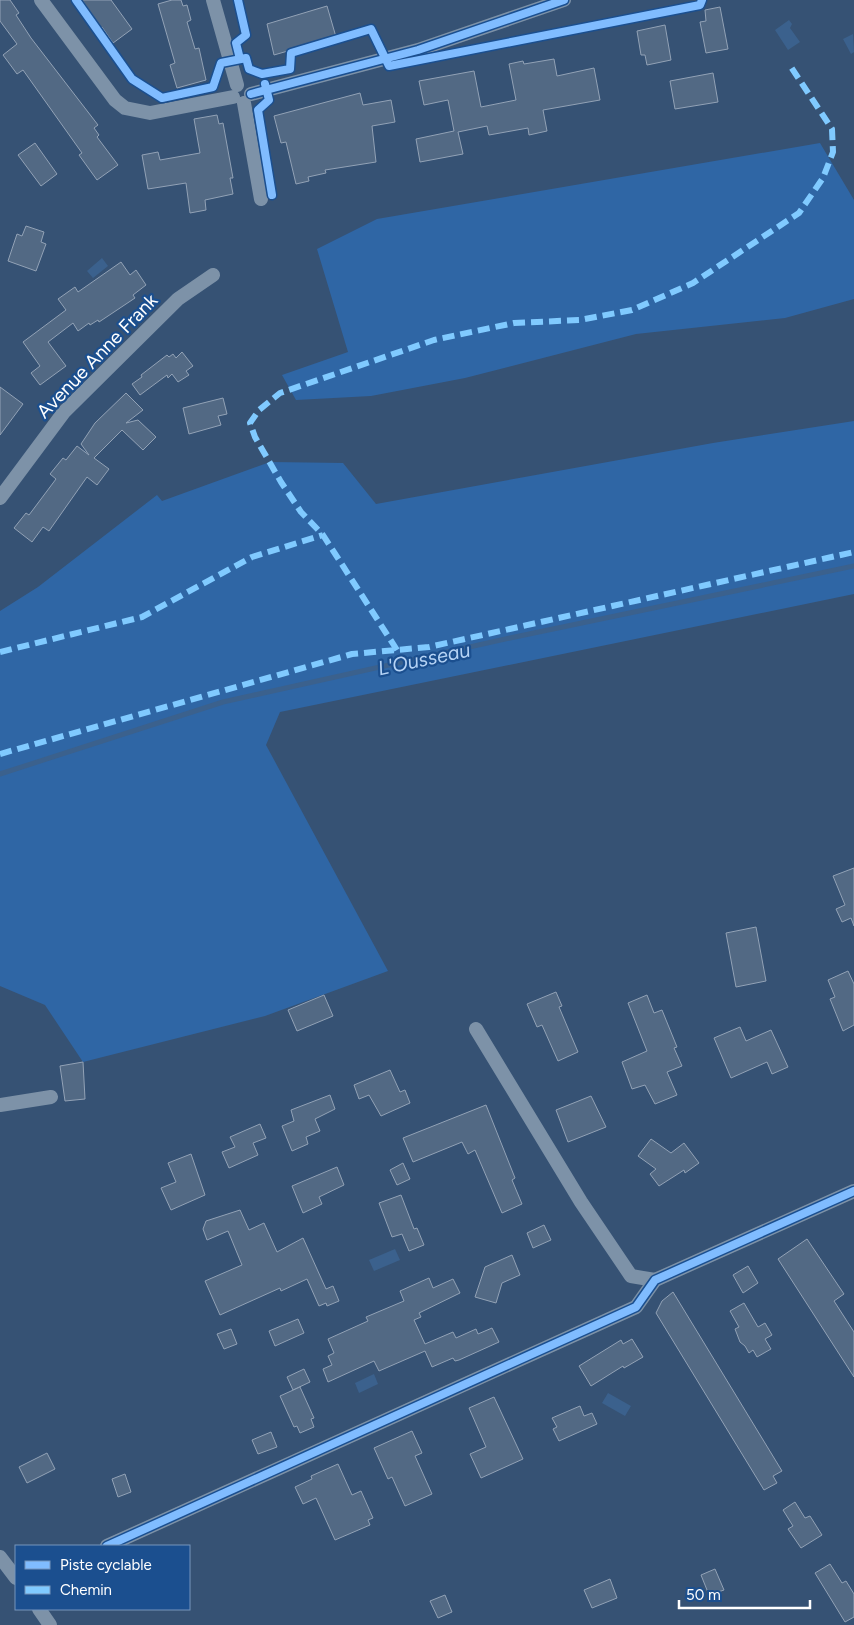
<svg xmlns="http://www.w3.org/2000/svg" width="854" height="1625" font-family="Figtree,sans-serif">
  <style>
    .green { fill: #2f66a5 }
    .water { fill: #3b618d }
    .lines { fill: none; stroke-linecap: round; stroke-linejoin: round }
    .stream { stroke: #3b618d; stroke-width: 5 }
    .building { fill: #526984; stroke: #92a2b6 }
    .minor { stroke: #7d92a8; stroke-width: 14 }
    .quiet { stroke: #80caff; stroke-width: 6; stroke-dasharray: 12 6; stroke-linecap: butt }
    .cycleway-casing { stroke: #1b4f8f; stroke-width: 11 }
    .cycleway { stroke: #80bcff; stroke-width: 8 }
    .labels { text-anchor: middle; dominant-baseline: central; stroke-width: 4.5; stroke-linejoin: round; paint-order: stroke }
    .street-label { font-size: 19px; fill: #fff; stroke: #1b4f8f }
    .water-label { font-size: 20px; font-style: italic; fill: #b5d3f5; stroke: #1b4f8f }
  </style>
  <rect width="100%" height="100%" fill="#365274"/>
  <!-- green -->
  <g class="green">
    <path d="M820,143L854,200V299L785,318L636,334L465,378L371,396L296,400L282,375L348,352L317,249L377,219Z"/>
    <path d="M854,421V594L280,712L266,745L388,971L265,1016L83,1062L45,1005L0,986V611L38,587L157,495L162,501L270,462L343,463L376,504L713,443Z"/>
  </g>
  <!-- water -->
  <g class="water">
    <path d="M789,20L792,24L790,28L800,42L788,50L775,30Z"/>
    <path d="M853,34L854,52L851,54L843,39Z"/>
    <path d="M102,258L108,266L93,278L87,271Z"/>
    <path d="M395,1249L400,1260L374,1271L369,1260Z"/>
    <path d="M374,1374L378,1384L359,1393L355,1383Z"/>
    <path d="M608,1393L631,1406L625,1416L602,1403Z"/>
  </g>
  <g class="lines">
    <!-- stream -->
    <path class="stream" d="M0,774L223,702L510,638L854,566"/>
  </g>
  <!-- building -->
  <g class="building">
    <path d="M0,0H10L19,13L16,15L31,38L98,125L94,128L99,135L97,137L118,165L97,180L79,155L82,153L23,70L17,74L3,55L17,44L0,21Z"/>
    <path d="M82,0H111L132,29L113,43L102,27L98,30L90,18L93,16Z"/>
    <path d="M172,0H181L183,6L187,5L191,20L187,22L195,49L199,48L206,80L177,88L170,65L175,63L158,4Z"/>
    <path d="M327,6L336,37L274,55L267,24Z"/>
    <path d="M720,7L728,49L706,53L700,22L706,21L705,10Z"/>
    <path d="M665,25L671,60L647,65L645,55H641L637,31Z"/>
    <path d="M554,59L557,76L594,68L600,100L543,110L547,131L529,135L528,128L489,135L487,126L458,132L463,154L420,162L416,139L454,131L448,100L424,105L419,81L474,71L481,107L516,100L509,64L523,61L524,64Z"/>
    <path d="M713,73L718,102L675,109L670,81Z"/>
    <path d="M360,93L363,105L391,100L395,122L372,126L376,162L325,170L326,173L308,177L309,181L296,184L286,142L281,143L274,116Z"/>
    <path d="M217,115L219,124L223,123L233,178H230L233,194L205,200L206,210L190,213L186,183L148,189L142,155L158,152L160,160L200,153L194,119Z"/>
    <path d="M35,143L57,174L41,186L18,155Z"/>
    <path d="M26,226L44,232L41,242L46,244L36,271L8,261L17,234L22,236Z"/>
    <path d="M121,262L130,275L136,270L146,285L133,295L135,298L99,322L98,320L90,325L89,323L78,331L73,323L48,342L66,366L40,385L31,373L40,366L23,342L66,310L58,299L75,287L78,292Z"/>
    <path d="M182,352L193,366L186,371L189,375L178,382L172,374L168,378L167,375L140,395L132,384L142,377L141,375L167,355L169,357L173,354L176,358Z"/>
    <path d="M0,387L23,404L0,435Z"/>
    <path d="M126,393L143,410L126,423L138,420L156,437L143,450L122,430L94,458L109,469L97,485L87,477L49,531L43,527L32,542L14,528L26,513L29,515L56,479L50,474L63,458L66,460L77,446L89,455L81,444L95,423Z"/>
    <path d="M223,398L227,414L218,416L221,425L189,434L183,408Z"/>
    <path d="M854,868V926L851,918L842,922L836,909L845,905L833,876Z"/>
    <path d="M756,927L766,981L736,987L726,933Z"/>
    <path d="M848,971L854,984V1025L843,1031L830,999L835,997L828,980Z"/>
    <path d="M556,992L562,1006L559,1007L578,1052L558,1061L542,1025L537,1027L527,1004Z"/>
    <path d="M324,995L333,1016L297,1031L288,1010Z"/>
    <path d="M647,995L654,1013L662,1010L677,1047L674,1048L682,1066L667,1072L677,1095L655,1104L645,1085L632,1089L622,1062L647,1051L628,1003Z"/>
    <path d="M740,1027L746,1041L771,1030L788,1067L772,1074L767,1062L731,1078L714,1038Z"/>
    <path d="M83,1062L85,1099L65,1101L60,1066Z"/>
    <path d="M390,1070L400,1092L405,1090L410,1103L381,1116L369,1095L359,1099L354,1085Z"/>
    <path d="M330,1095L335,1109L315,1119L320,1131L306,1137L308,1144L292,1151L282,1126L294,1121L291,1110Z"/>
    <path d="M591,1096L606,1127L568,1142L556,1110Z"/>
    <path d="M486,1105L515,1178L512,1180L522,1204L502,1213L475,1150L468,1154L462,1142L413,1162L403,1138Z"/>
    <path d="M260,1124L266,1138L253,1143L258,1155L229,1168L222,1152L235,1147L230,1137Z"/>
    <path d="M651,1139L671,1153L684,1143L699,1163L685,1173L684,1170L659,1186L650,1174L656,1169L638,1156Z"/>
    <path d="M191,1154L205,1195L171,1210L161,1188L176,1182L168,1163Z"/>
    <path d="M403,1163L410,1179L397,1185L390,1170Z"/>
    <path d="M337,1167L344,1185L319,1197L322,1204L303,1213L292,1186Z"/>
    <path d="M401,1195L414,1229L417,1228L424,1245L409,1251L402,1234L392,1237L379,1203Z"/>
    <path d="M240,1210L249,1230L264,1223L277,1252L303,1238L326,1289L333,1286L339,1301L327,1306L326,1303L319,1306L307,1279L281,1291L280,1288L220,1315L205,1281L242,1265L228,1231L207,1240L203,1229L206,1221Z"/>
    <path d="M544,1225L551,1240L533,1248L527,1233Z"/>
    <path d="M807,1239L844,1294L834,1301L854,1332V1377L778,1259Z"/>
    <path d="M512,1255L520,1275L502,1283L496,1303L475,1297L485,1267Z"/>
    <path d="M748,1266L758,1283L743,1293L733,1275Z"/>
    <path d="M429,1278L433,1288L453,1279L460,1293L419,1313L421,1317L414,1320L425,1344L453,1332L456,1338L476,1329L478,1334L492,1328L499,1342L459,1360L455,1361L453,1358L432,1367L425,1351L379,1371L374,1361L328,1382L323,1369L332,1365L328,1356L334,1353L328,1339L368,1321L366,1317L404,1301L400,1291Z"/>
    <path d="M673,1292L782,1471L773,1476L777,1483L764,1490L656,1313L662,1301Z"/>
    <path d="M744,1303L758,1327L765,1323L772,1335L765,1339L771,1349L757,1357L753,1350L749,1353L745,1346L740,1342L735,1329L739,1327L730,1311Z"/>
    <path d="M298,1319L304,1333L275,1346L269,1331Z"/>
    <path d="M231,1329L237,1344L224,1349L217,1334Z"/>
    <path d="M632,1339L643,1357L624,1368L623,1366L591,1386L579,1366L621,1340L623,1344Z"/>
    <path d="M304,1369L310,1382L293,1390L287,1377Z"/>
    <path d="M300,1387L314,1418L311,1419L314,1427L300,1433L297,1426L294,1427L280,1396Z"/>
    <path d="M494,1397L523,1459L481,1478L470,1454L486,1447L469,1408Z"/>
    <path d="M580,1406L584,1416L592,1413L597,1424L559,1441L553,1429L557,1427L552,1418Z"/>
    <path d="M412,1431L422,1453L415,1456L432,1494L405,1506L392,1477L388,1479L374,1448Z"/>
    <path d="M271,1432L277,1447L258,1454L252,1440Z"/>
    <path d="M47,1453L55,1469L27,1483L19,1467Z"/>
    <path d="M338,1464L352,1495L361,1491L373,1518L368,1520L370,1525L335,1540L316,1498L303,1504L295,1487L312,1479L311,1476Z"/>
    <path d="M125,1474L131,1492L118,1497L112,1479Z"/>
    <path d="M795,1502L805,1518L810,1516L822,1535L801,1548L788,1529L793,1526L783,1510Z"/>
    <path d="M830,1564L842,1583L846,1581L854,1594V1617L845,1622L815,1573Z"/>
    <path d="M715,1569L724,1590L709,1595L701,1575Z"/>
    <path d="M610,1579L617,1598L592,1608L584,1590Z"/>
    <path d="M445,1595L452,1612L438,1618L430,1601Z"/>
  </g>
  <g class="lines">
    <!-- minor -->
    <g class="minor">
      <path d="M41,0L115,100L125,108L150,113L233,97"/>
      <path d="M213,0L237,85"/>
      <path d="M251,94L418,50L564,0"/>
      <path d="M244,103L261,199"/>
      <path d="M0,498L64,412L178,299L213,275"/>
      <path d="M476,1029L581,1202L631,1276L655,1280"/>
      <path d="M0,1105L51,1097"/>
      <path d="M107,1546L636,1307L655,1280L854,1191"/>
      <path d="M0,1557L16,1578"/>
      <path d="M39,1609L50,1625"/>
    </g>
    <!-- quiet -->
    <g class="quiet">
      <path d="M397,650L323,535L301,512L281,482L255,437L250,423L259,410L280,393L434,340L514,323L580,320L632,310L693,283L799,213L823,178L833,152L832,129L789,64"/>
      <path d="M0,652L142,617L252,557L323,535"/>
      <path d="M0,754L352,654L429,647L854,552"/>
    </g>
    <!-- cycleway casing -->
    <g class="cycleway-casing">
      <g id="cycleway">
        <path d="M76,0L132,79L162,98L213,87L221,63L246,58L249,69L262,74L290,69L291,53L371,29L389,66L700,5L702,0"/>
        <path d="M238,0L246,35L236,43L240,59"/>
        <path d="M265,84L269,100L258,110L272,195"/>
        <path d="M251,94L418,50L564,0"/>
        <path d="M107,1546L636,1307L655,1280L854,1191"/>
      </g>
    </g>
    <!-- cycleway -->
    <use href="#cycleway" class="cycleway"/>
  </g>
  <g class="labels">
    <!-- street labels -->
    <g class="street-label">
      <text transform="translate(97 356) rotate(-46)">Avenue Anne Frank</text>
    </g>
    <!-- water labels -->
    <g class="water-label">
      <text transform="translate(424 659) rotate(-12)">L'Ousseau</text>
    </g>
  </g>
  <!-- legend -->
  <rect x="15" y="1545" width="175" height="65" fill="#1b4f8f" stroke="#7695bc"/>
  <rect x="25" y="1561" width="25" height="8" fill="#80bcff" stroke="#7695bc"/>
  <text x="60" y="1570" font-size="15" fill="#ffffff">Piste cyclable</text>
  <rect x="25" y="1586" width="25" height="8" fill="#80caff" stroke="#7695bc"/>
  <text x="60" y="1595" font-size="15" fill="#ffffff">Chemin</text>
  <!-- scale -->
  <path d="M679 1600v8h131v-8" fill="none" stroke="#ffffff" stroke-width="2.5"/>
  <text x="686" y="1600" font-size="15" fill="#ffffff" stroke="#1b4f8f" stroke-width="4" paint-order="stroke">50 m</text>
</svg>
